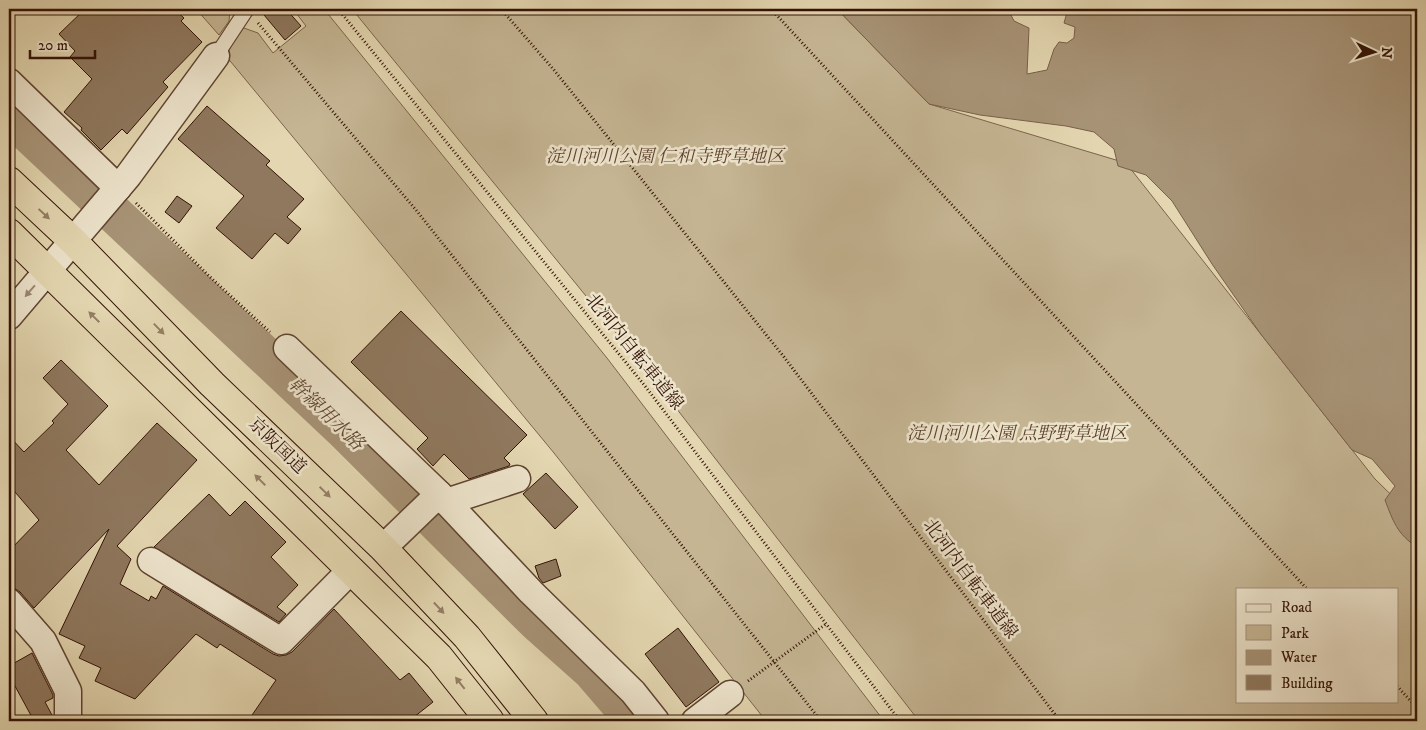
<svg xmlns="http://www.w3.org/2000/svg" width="1426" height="730" font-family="'IM FELL DW Pica','Noto Serif JP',serif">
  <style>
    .green { fill: #c5b593; stroke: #7c644c; fill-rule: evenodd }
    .water { fill: #a79376; stroke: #795f49 }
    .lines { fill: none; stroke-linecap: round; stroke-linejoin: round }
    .river { stroke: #a79376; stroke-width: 39 }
    .building { fill: #8f785e; stroke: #331206 }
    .service-casing { stroke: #5f4330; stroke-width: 16 }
    .minor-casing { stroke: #5f4330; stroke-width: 29 }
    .trunk-casing { stroke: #331206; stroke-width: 30 }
    .path { stroke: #331206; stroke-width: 3; stroke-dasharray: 1 2.5; stroke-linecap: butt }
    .service { stroke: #ede4cc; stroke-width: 14 }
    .minor { stroke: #ede4cc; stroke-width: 26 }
    .trunk { stroke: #e3d6b0; stroke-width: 28 }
    .oneway { fill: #947e64 }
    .oneway2 { fill: #998673 }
    .labels { text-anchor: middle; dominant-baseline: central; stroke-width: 5; stroke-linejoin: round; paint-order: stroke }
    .park-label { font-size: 18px; font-style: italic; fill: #5f4330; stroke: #ede4cc }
    .street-label { font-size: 18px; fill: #331206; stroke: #ede4cc }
    .water-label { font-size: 19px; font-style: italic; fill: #614633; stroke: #ede4cc }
  </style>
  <rect width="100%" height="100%" fill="#e3d6b0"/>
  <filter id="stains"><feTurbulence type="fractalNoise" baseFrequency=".004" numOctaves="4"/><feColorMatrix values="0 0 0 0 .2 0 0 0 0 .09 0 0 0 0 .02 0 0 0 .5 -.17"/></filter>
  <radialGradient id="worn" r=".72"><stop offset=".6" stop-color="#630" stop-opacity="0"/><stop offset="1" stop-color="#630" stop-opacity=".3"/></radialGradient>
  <!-- green -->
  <g class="green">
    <path d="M196,9H230L229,21L219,35Z"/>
    <path d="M293,9H324L607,358L884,721H766L554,453L226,56L241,27L258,33L273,53L306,26Z"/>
    <path d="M352,9H837L929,104L1126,163L1375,479L1417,520V721H919L652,377ZM1237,589H1397V701H1237Z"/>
  </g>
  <!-- water -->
  <path class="water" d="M837,9H1008L1014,21L1029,28L1027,74L1047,70L1054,49L1059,42L1067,43L1074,38L1075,27L1064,23L1068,9H1417V547C1397,534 1393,521 1385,500L1395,486L1372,459L1352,450L1260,333L1212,264L1172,201L1146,175L1118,166L1114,149L1094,132L1066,126L980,115L929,104Z"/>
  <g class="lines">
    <!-- river -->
    <path class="river" d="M9,115L343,429L537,622L592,671L635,721"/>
  </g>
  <!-- building -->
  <g class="building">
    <path d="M85,9H174L184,18L181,21L202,42L163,82L168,87L127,134L122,129L101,150L81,130L82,128L64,112L92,79L70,57L75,51L59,34Z"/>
    <path d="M259,9H286L301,26L285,40Z"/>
    <path d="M207,106L270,161L266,165L304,199L287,217L301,229L288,244L275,233L252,259L216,228L244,196L178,139Z"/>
    <path d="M177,196L192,206L179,223L165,212Z"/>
    <path d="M401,311L527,435L504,458L510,464L509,466L469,479L444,454L433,466L417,449L428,438L351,362Z"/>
    <path d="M61,360L108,406L66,450L99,485L157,423L197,460L117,546L131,559L120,584L149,601L151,596L156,599L163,586L273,654L279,656L286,655L292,652L334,609L400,680L409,673L433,702L409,721H248L276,680L220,644L217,648L196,634L135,699L95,681L101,668L79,658L85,646L59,634L109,529L34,608L20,592L14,588L9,587V551L39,520L9,485V436L24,452L54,423L52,421L68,404L43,378Z"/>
    <path d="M546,473L578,507L555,529L523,494Z"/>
    <path d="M209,494L230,516L245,501L286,542L271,557L298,585L277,607L286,614L279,622L154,547Z"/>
    <path d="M556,559L561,576L543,583L539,578L535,566Z"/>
    <path d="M678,628L719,682L686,707L645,654Z"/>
    <path d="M32,653L53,695V698L45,702L53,717V721H34L9,675V666Z"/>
  </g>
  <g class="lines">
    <!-- service casing -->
    <g class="service-casing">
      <path id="service" d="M216,56L247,9"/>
    </g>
    <!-- minor casing -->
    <g class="minor-casing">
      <g id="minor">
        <path d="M9,82L118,188"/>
        <path d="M9,316L128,176L216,56"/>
        <path d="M287,348L439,494L531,592L633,692L656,721"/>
        <path d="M446,502L517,479"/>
        <path d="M383,548L439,494"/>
        <path d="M151,561L281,641L351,570"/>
        <path d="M9,602L43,641L68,691V721"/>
        <path d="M695,721L730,694"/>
      </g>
    </g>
    <!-- trunk casing -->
    <g class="trunk-casing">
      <g id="trunk">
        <path d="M9,181L73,241L212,384L383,548L467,637L534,721"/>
        <path d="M9,233L439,657L490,721"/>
      </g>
    </g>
    <!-- path -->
    <g class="path">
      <path d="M338,9L645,386L900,721"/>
      <path d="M501,9L554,70L784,357L1060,721"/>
      <path d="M771,9L1307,589"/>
      <path d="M258,23L416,210L821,721"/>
      <path d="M136,203L209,276L270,332"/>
      <path d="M748,681L826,624"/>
      <path d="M1397,686L1417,708"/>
    </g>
    <!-- service -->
    <use href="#service" class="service"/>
    <!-- minor -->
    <use href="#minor" class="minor"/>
    <!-- trunk -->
    <use href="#trunk" class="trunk"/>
  </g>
  <!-- one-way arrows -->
  <defs><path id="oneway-solid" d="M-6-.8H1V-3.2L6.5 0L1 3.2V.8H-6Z" transform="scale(1.25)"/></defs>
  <g class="oneway">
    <use href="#oneway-solid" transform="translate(44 214) rotate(43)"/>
    <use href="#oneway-solid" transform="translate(94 317) rotate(-135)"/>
    <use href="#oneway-solid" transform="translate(159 329) rotate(46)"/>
    <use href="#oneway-solid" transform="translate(260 480) rotate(-135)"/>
    <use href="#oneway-solid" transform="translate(325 492) rotate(44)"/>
    <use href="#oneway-solid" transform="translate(439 608) rotate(47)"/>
    <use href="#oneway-solid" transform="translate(460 683) rotate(-128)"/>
  </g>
  <use class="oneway2" href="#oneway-solid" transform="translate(30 291) rotate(131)"/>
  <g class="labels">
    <!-- park labels -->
    <g class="park-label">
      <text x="665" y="157">淀川河川公園 仁和寺野草地区</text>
      <text x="1017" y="434">淀川河川公園 点野野草地区</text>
    </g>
    <!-- street labels -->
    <g class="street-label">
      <text transform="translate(634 352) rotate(51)">北河内自転車道線</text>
      <text transform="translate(277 446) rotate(44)">京阪国道</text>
      <text transform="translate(970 579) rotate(53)">北河内自転車道線</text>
    </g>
    <!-- water labels -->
    <g class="water-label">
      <text transform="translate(326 414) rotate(44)">幹線用水路</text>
    </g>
  </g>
  <!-- margin -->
  <rect width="1426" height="730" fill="none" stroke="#e3d6b0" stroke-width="30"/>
  <rect x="10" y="10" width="1406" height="710" fill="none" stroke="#331206" stroke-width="2.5"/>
  <rect x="15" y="15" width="1396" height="700" fill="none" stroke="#331206"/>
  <!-- legend -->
  <rect x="1236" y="588" width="162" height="115" fill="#ede4cc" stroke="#a3907d"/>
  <rect x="1246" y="604" width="25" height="8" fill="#ede4cc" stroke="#a3907d"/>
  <text x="1281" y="612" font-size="15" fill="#331206">Road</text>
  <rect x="1246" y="625" width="25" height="15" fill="#c5b593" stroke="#a3907d"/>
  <text x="1281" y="638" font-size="15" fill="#331206">Park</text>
  <rect x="1246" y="650" width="25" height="15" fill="#a79376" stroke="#a3907d"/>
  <text x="1281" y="662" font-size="15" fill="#331206">Water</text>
  <rect x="1246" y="675" width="25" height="15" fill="#8f785e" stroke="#a3907d"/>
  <text x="1281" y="688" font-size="15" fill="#331206">Building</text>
  <!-- north arrow -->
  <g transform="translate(1374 52) rotate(94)" stroke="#ede4cc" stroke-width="4" paint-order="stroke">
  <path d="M0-4L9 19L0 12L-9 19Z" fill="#331206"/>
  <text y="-8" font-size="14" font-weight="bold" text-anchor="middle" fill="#331206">N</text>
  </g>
  <!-- scale -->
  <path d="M30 50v8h65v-8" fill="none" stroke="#331206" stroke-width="2.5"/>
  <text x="38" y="50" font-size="15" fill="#331206" stroke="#ede4cc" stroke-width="4" paint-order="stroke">20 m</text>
  <rect width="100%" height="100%" filter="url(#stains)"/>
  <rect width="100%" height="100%" fill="url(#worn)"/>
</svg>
